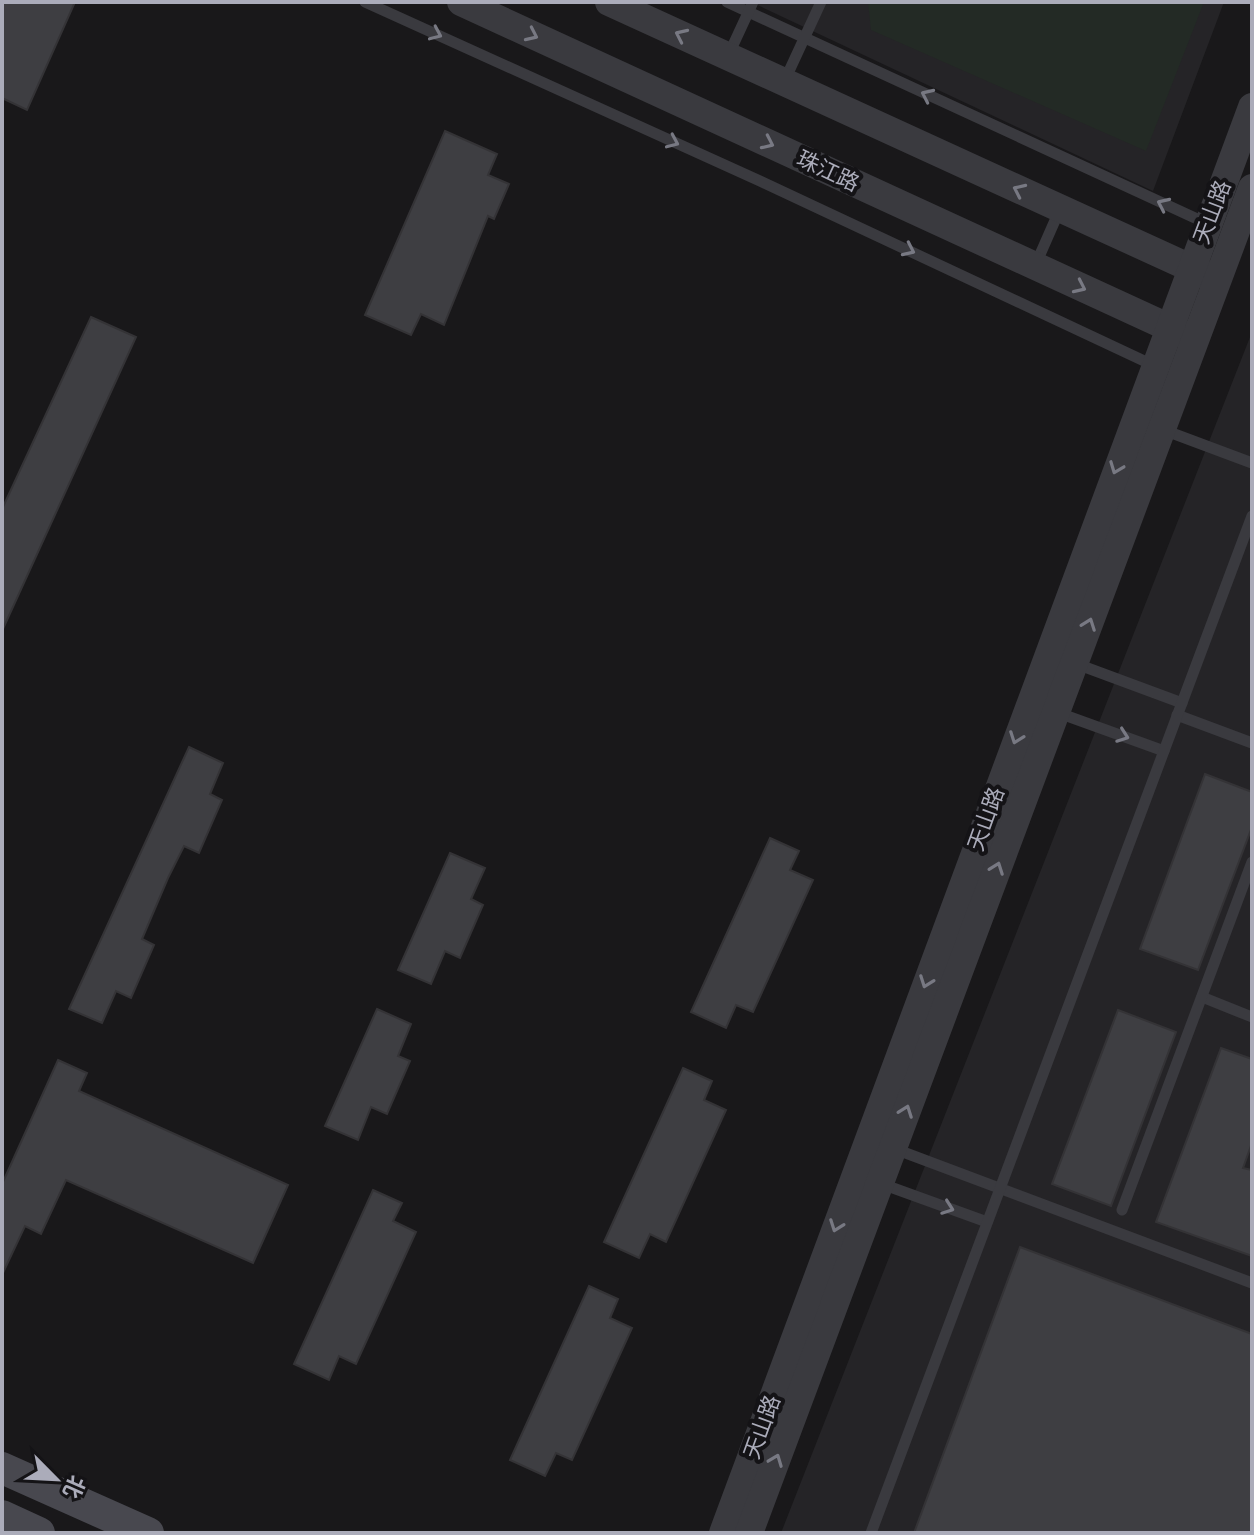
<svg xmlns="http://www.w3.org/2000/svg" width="1254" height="1535" font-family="'DejaVu Sans','Noto Sans SC',sans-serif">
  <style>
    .built { fill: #252427 }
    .green { fill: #232a25 }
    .building { fill: #3e3e42; stroke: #343336; stroke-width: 2 }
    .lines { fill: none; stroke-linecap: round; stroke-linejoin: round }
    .service { stroke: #3a3a3f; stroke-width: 11 }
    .tertiary { stroke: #3a3a3f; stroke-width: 28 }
    .secondary { stroke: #48484f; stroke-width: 32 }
    .oneway { stroke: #787983 }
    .labels { text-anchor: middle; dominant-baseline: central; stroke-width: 8; stroke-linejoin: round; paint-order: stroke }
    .street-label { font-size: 22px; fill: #abacba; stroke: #141316 }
  </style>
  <rect width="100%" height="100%" fill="#19181a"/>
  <!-- built -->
  <g class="built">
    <path d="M751,2H1224L1153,191Z"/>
    <path d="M1252,332V1533H781Z"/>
  </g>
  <!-- green -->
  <path class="green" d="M868,2H1204L1146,151L871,30Z"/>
  <!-- building -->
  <g class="building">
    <path d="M2,2H75L27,110L2,98Z"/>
    <path d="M445,131L497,154L488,175L509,184L494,219L488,216L444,325L421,314L411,335L365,315Z"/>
    <path d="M91,317L136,337L2,631V509Z"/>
    <path d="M189,747L223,763L210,794L222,800L199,853L184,846L168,878L142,939L154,945L131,998L116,991L102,1023L69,1009Z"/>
    <path d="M1205,774L1252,792V827L1198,970L1140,949Z"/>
    <path d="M770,838L799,851L790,870L813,880L753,1012L736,1005L726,1028L691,1012Z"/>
    <path d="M450,853L485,868L471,899L483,905L460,958L445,951L431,984L398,970Z"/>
    <path d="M377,1009L411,1024L398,1056L410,1061L387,1114L371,1107L358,1140L325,1126Z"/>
    <path d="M1118,1010L1176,1032L1111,1206L1052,1184Z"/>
    <path d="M1221,1048L1252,1059V1143L1243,1168L1252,1170V1256L1156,1222Z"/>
    <path d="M58,1060L87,1073L79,1091L288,1185L253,1263L66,1180L41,1234L25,1226L2,1275V1184Z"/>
    <path d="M683,1068L712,1081L704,1100L726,1110L666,1242L650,1234L639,1258L604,1242Z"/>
    <path d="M373,1190L402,1203L393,1221L416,1232L356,1364L339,1356L329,1380L294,1364Z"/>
    <path d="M1020,1247L1252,1334V1533H914Z"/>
    <path d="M589,1286L618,1299L610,1318L632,1328L572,1460L556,1453L545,1476L510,1460Z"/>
  </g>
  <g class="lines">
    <!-- service -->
    <g class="service">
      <path d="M365,2L760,181L1157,367"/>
      <path d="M727,2L1208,224"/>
      <path d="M728,56L753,2"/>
      <path d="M784,82L821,2"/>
      <path d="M1035,266L1060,209"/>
      <path d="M1161,429L1252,463"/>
      <path d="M1074,663L1182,703"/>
      <path d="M1056,712L1164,751"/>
      <path d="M1177,715L1252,743"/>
      <path d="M1202,997L1252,1017"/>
      <path d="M895,1149L1252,1283"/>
      <path d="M882,1184L987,1222"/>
      <path d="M1122,1210L1252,862"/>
      <path d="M871,1533L1252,516"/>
    </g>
    <!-- tertiary -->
    <g class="tertiary">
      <path d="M461,2L1183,334"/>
      <path d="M609,2L1206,275"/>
      <path d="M723,1533L1252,107"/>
      <path d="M749,1533L1252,188"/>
    </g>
    <!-- secondary -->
    <g class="secondary">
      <path d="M2,1468L148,1533"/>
      <path d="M2,1516L39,1533"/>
    </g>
  </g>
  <!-- one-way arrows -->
  <defs><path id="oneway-chevron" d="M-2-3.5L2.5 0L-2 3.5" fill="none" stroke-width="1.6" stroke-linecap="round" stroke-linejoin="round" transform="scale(2)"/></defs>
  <g class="oneway">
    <use href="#oneway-chevron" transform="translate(436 34) rotate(24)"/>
    <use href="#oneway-chevron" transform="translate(532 35) rotate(25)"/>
    <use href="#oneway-chevron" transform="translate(681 35) rotate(-155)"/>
    <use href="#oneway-chevron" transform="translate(927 95) rotate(-155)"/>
    <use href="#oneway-chevron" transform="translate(673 142) rotate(24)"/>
    <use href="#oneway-chevron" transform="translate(768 143) rotate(25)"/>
    <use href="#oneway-chevron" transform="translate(1019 190) rotate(-155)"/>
    <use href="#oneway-chevron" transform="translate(1163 204) rotate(-155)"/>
    <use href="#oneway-chevron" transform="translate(909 250) rotate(25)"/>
    <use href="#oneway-chevron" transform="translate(1080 287) rotate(25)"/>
    <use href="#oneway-chevron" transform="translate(1116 468) rotate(111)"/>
    <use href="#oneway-chevron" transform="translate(1089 624) rotate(-70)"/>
    <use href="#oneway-chevron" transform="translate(1123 736) rotate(20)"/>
    <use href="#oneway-chevron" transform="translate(1016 738) rotate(110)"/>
    <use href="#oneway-chevron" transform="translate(997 868) rotate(-70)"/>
    <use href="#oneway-chevron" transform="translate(926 982) rotate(110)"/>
    <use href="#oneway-chevron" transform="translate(906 1111) rotate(-70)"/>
    <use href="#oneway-chevron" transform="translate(948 1208) rotate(20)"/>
    <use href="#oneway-chevron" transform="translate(836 1226) rotate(110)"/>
    <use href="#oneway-chevron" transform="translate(776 1460) rotate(-69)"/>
  </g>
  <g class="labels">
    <!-- street labels -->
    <g class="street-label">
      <text transform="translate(828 171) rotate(25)">珠江路</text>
      <text transform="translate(1212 212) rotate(-69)">天山路</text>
      <text transform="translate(986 819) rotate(-70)">天山路</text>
      <text transform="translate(762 1427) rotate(-70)">天山路</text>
    </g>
  </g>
  <!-- border -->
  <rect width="1254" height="1535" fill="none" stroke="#abacba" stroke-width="8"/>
  <!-- north arrow -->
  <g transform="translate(56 1479) rotate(114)" stroke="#141316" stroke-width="6" paint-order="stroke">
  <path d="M0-6L14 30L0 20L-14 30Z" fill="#abacba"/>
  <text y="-12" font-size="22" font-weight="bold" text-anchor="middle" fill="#abacba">北</text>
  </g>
</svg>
